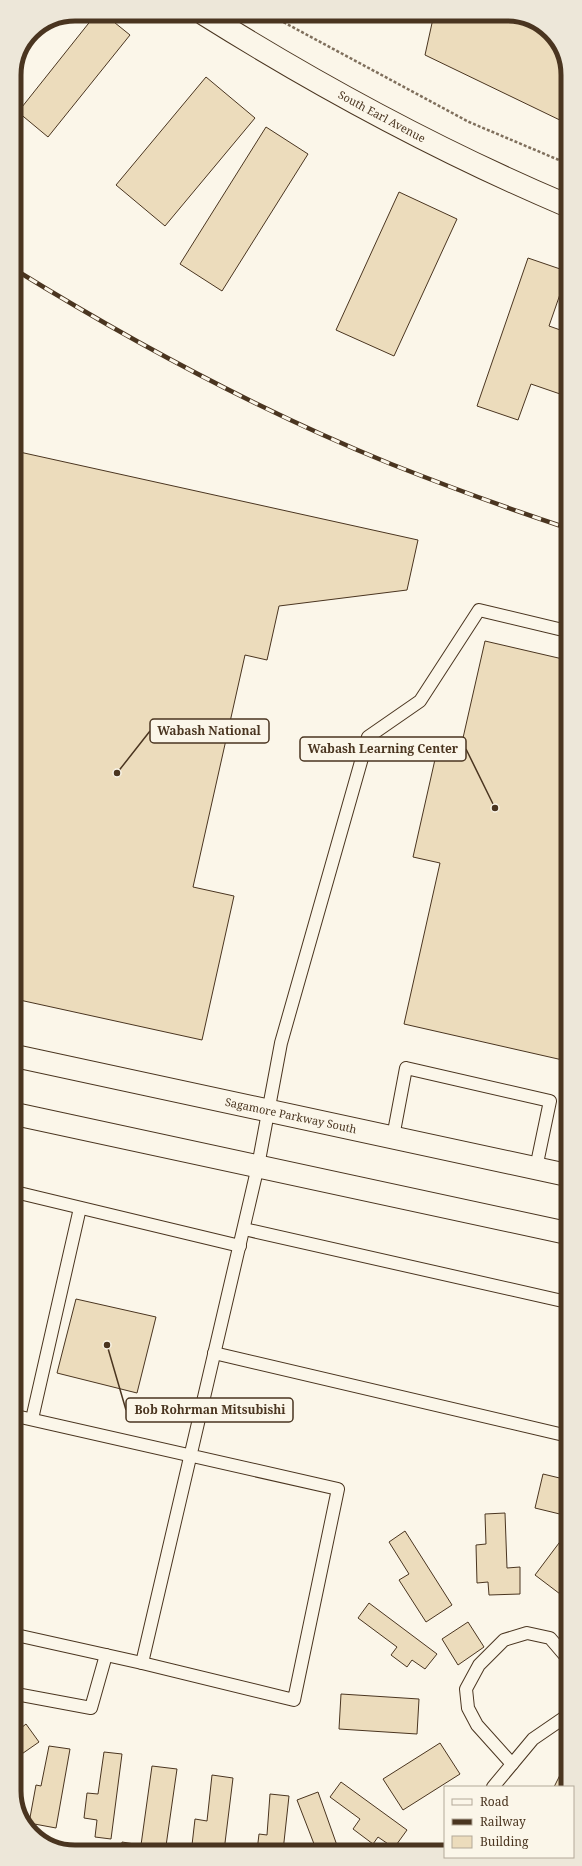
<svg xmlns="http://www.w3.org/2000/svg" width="582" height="1866" font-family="'Noto Serif',serif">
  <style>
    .building { fill: #ecdcbc; stroke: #4a3520 }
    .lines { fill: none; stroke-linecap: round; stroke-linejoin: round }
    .lane-casing { stroke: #4a3520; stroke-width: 14 }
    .secondary-casing { stroke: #4a3520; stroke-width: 24 }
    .primary-casing { stroke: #4a3520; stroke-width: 24 }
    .path { stroke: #7f6f5c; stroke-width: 2.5; stroke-dasharray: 3 2; stroke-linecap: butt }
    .lane { stroke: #fbf6e9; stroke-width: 12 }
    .secondary { stroke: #fbf6e9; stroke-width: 22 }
    .primary { stroke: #fbf6e9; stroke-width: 22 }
    .rail-casing { stroke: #4a3520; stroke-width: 4.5 }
    .rail { stroke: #fbf6e9; stroke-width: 3; stroke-dasharray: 9; stroke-linecap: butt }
    .labels { text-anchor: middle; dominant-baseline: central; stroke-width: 3; stroke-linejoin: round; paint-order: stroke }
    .street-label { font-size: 11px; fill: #4a3520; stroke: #fbf6e9 }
    .rim { fill: none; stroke: #4a3520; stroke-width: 5 }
    .leader { fill: none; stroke: #4a3520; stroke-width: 1.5 }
    .callout-dot { fill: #4a3520; stroke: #fbf6e9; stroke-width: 1.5 }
    .callout { fill: #fbf6e9; stroke: #4a3520; stroke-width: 1.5 }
    .callout-label { font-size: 12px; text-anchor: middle; font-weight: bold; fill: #4a3520 }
  </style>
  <rect width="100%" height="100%" fill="#fbf6e9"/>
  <!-- building -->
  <g class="building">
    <path d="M96,14H104L130,35L48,137L18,112Z"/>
    <path d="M434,14H511L547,29L566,59V123L425,55Z"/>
    <path d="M206,77L255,118L165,226L116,185Z"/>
    <path d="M266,127L308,154L222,291L180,264Z"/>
    <path d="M399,192L457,219L394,356L336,330Z"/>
    <path d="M528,258L566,271V277L549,326L566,332V396L531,384L518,420L477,406Z"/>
    <path d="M15,451L418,540L407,590L279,606L267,660L245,655L193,887L234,896L202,1040L15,999Z"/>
    <path d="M485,641L567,660V1061L404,1024L440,863L413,857L436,755L458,760Z"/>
    <path d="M76,1299L156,1317L137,1393L57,1373Z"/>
    <path d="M543,1474L568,1480V1516L535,1508Z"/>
    <path d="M505,1513L507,1568L520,1567V1594L489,1595L488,1582L477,1583L476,1545L486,1544L485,1514Z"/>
    <path d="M405,1531L452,1605L426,1622L399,1580L409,1574L389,1542Z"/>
    <path d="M568,1531V1591L564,1597L535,1575Z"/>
    <path d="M369,1603L437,1654L425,1669L412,1660L407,1667L391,1655L397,1647L358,1618Z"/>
    <path d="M468,1622L484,1647L458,1665L442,1639Z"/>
    <path d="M341,1694L419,1699L417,1734L339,1729Z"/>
    <path d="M26,1724L39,1742L16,1758V1732Z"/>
    <path d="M440,1743L460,1774L403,1810L383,1779Z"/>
    <path d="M49,1746L70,1749L56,1828L29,1823L36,1785L41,1786Z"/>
    <path d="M104,1752L122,1754L111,1839L95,1837L97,1820L84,1818L87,1793L98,1794Z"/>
    <path d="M152,1766L177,1769L166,1846L151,1844L150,1852H121L122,1842L141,1845Z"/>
    <path d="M563,1769L568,1771V1787H554Z"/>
    <path d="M212,1775L233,1778L224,1851H207L208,1847L192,1845L195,1819L207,1821Z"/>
    <path d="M341,1782L407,1830L394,1848L378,1837L373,1844L353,1829L360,1819L330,1797Z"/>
    <path d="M318,1792L339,1851H312L316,1849L297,1800Z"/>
    <path d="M270,1794L289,1796L283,1851H257L259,1834L267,1835Z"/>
  </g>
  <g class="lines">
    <!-- lane casing -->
    <g class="lane-casing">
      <g id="lane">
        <path d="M393,1137L406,1068L550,1101L536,1168"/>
        <path d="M15,1192L240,1246"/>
        <path d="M244,1229L567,1302"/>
        <path d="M214,1353L568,1436"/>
        <path d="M16,1416L338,1489L294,1700L142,1663L258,1166L281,1043L368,737L420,701L479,610L567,631"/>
        <path d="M32,1419L80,1208"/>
        <path d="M16,1635L142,1663"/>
        <path d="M16,1694L91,1708L106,1655"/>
        <path d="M512,1764L477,1725L468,1708L466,1689L479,1665L504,1640L527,1633L550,1638L568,1659"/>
        <path d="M493,1787L533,1739L568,1715"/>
      </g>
    </g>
    <!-- secondary casing -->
    <g class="secondary-casing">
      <path id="secondary" d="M204,14C319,86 441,152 566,205"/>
    </g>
    <!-- primary casing -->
    <g class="primary-casing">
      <g id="primary">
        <path d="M15,1056L567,1175"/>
        <path d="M15,1114L567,1233"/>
      </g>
    </g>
    <!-- path -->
    <path class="path" d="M271,14L285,23L469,122L566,163"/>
    <!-- lane -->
    <use href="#lane" class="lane"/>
    <!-- secondary -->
    <use href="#secondary" class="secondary"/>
    <!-- primary -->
    <use href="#primary" class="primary"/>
    <!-- rail casing -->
    <g class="rail-casing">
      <path id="rail" d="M14,269C134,343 260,411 391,464C449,487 507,508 567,528"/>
    </g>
    <!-- rail -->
    <use href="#rail" class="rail"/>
  </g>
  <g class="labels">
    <!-- street labels -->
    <g class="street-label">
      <text transform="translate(382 116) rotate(28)">South Earl Avenue</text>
      <text transform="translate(291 1115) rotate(12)">Sagamore Parkway South</text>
    </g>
  </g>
  <!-- crop -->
  <path d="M0 0H582V1866H0ZM75 21H507A54 54 0 0 1 561 75V1791A54 54 0 0 1 507 1845H75A54 54 0 0 1 21 1791V75A54 54 0 0 1 75 21Z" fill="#ede7d9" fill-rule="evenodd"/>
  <path class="rim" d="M75 21H507A54 54 0 0 1 561 75V1791A54 54 0 0 1 507 1845H75A54 54 0 0 1 21 1791V75A54 54 0 0 1 75 21Z"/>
  <!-- callouts -->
  <path class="leader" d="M117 773L150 731M495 808L466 749M107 1345L126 1410"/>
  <g class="callout-dot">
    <circle cx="117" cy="773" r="4"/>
    <circle cx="495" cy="808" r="4"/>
    <circle cx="107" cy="1345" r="4"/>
  </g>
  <g class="callout">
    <rect x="150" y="719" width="119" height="24" rx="4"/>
    <rect x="300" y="737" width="166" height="24" rx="4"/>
    <rect x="126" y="1398" width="167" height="24" rx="4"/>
  </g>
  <g class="callout-label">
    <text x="209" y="735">Wabash National</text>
    <text x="383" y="753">Wabash Learning Center</text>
    <text x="210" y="1414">Bob Rohrman Mitsubishi</text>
  </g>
  <!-- legend -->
  <rect x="444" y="1786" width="130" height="72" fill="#fbf6e9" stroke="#b4a999"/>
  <rect x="452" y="1799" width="20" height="6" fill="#fbf6e9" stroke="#b4a999"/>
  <text x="480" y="1806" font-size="12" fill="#4a3520">Road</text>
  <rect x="452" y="1819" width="20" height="6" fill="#4a3520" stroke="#b4a999"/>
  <text x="480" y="1826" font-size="12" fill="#4a3520">Railway</text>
  <rect x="452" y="1836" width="20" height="12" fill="#ecdcbc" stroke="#b4a999"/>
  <text x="480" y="1846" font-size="12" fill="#4a3520">Building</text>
</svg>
